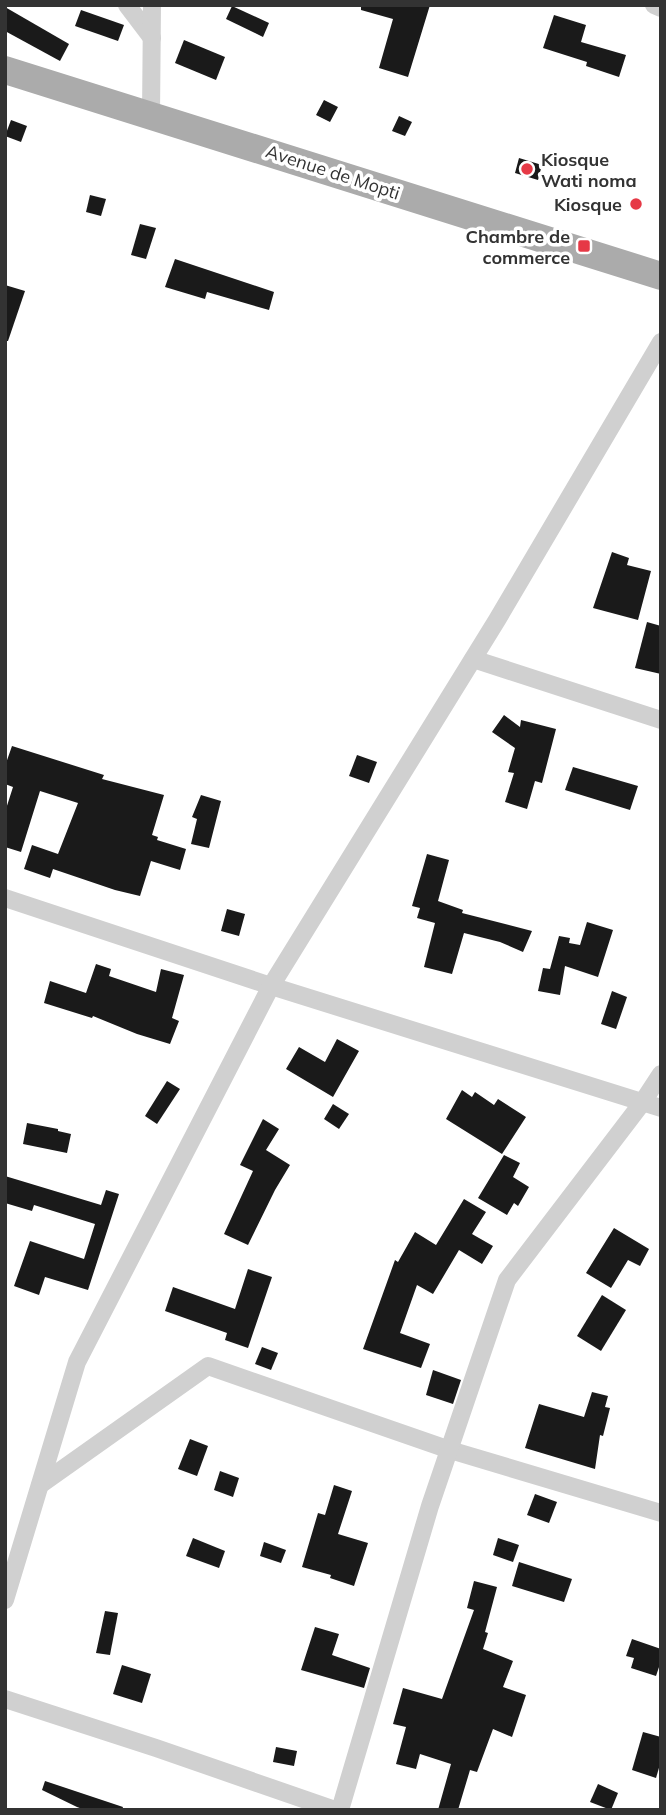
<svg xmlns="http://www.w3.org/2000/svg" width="666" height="1815" font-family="Mulish,sans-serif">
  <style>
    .building { fill: #1a1a1a }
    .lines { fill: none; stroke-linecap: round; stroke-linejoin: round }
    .street { stroke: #d0d0d0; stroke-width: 18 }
    .primary { stroke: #ababab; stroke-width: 28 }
    .poi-dot { fill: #e63946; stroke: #fff; stroke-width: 2.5 }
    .labels { text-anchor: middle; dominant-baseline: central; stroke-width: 7; stroke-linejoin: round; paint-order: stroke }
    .poi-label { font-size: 18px; font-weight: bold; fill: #333; stroke: #fff; text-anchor: end }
    .street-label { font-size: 18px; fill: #333; stroke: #fff }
  </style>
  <rect width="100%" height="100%" fill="#fff"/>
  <!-- building -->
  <g class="building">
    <path d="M361,5H430L408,77L379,68L393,19L361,10Z"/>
    <path d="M232,6L269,23L263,37L226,19Z"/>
    <path d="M5,7L69,44L60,61L5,31Z"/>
    <path d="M81,10L124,25L118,41L75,26Z"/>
    <path d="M554,15L586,25L581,42L626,55L619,77L586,66L587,62L543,48Z"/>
    <path d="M184,40L225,57L216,80L175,63Z"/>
    <path d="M324,100L338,107L330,122L316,115Z"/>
    <path d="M399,116L412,122L405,136L392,131Z"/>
    <path d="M11,120L27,126L21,142L5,136Z"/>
    <path d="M519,158L542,165L538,180L515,173Z"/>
    <path d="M90,195L106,199L101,216L86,212Z"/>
    <path d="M140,224L156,228L146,259L131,255Z"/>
    <path d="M175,259L274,292L269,310L207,292L205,299L165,287Z"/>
    <path d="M5,285L25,291L8,341H5Z"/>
    <path d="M612,552L629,558L627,565L651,571L638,620L593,608Z"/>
    <path d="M647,622L661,626V674L635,668Z"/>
    <path d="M504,715L520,727L521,720L556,729L542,783L535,781L527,809L505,802L514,773L508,772L515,748L492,732Z"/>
    <path d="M12,746L104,775L102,779L164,795L152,835L158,837L157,840L186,849L180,870L151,861L140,896L115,890L53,869L50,878L24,869L32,845L58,854L78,803L40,791L21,852L5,847V812L13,787L5,784V766Z"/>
    <path d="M357,755L377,762L369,783L349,776Z"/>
    <path d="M573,767L638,786L630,810L565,790Z"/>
    <path d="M201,795L221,801L209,848L191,844L197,819L192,817Z"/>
    <path d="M427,854L449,860L438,901L463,910L462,913L532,931L523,952L500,942L464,933L452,974L424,967L435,923L417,918L420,908L412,906Z"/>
    <path d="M227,909L245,914L239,936L221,931Z"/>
    <path d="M587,922L613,930L598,977L565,966L560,995L538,991L543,968L550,969L559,936L570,938L569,943L580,945Z"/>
    <path d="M96,964L111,969L109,976L156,992L161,969L184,975L172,1018L179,1021L170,1044L137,1034L93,1016L92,1018L44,1003L50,981L86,993Z"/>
    <path d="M612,991L627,997L616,1029L601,1024Z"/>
    <path d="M337,1039L359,1051L333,1097L286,1069L299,1047L325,1062Z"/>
    <path d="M167,1081L180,1089L157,1124L145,1116Z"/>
    <path d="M462,1090L472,1097L475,1092L494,1105L498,1099L526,1117L502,1154L446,1119Z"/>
    <path d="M333,1104L349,1114L339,1129L324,1119Z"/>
    <path d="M263,1119L279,1129L266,1150L290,1165L275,1190L248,1245L224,1234L253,1171L240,1165Z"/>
    <path d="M27,1123L58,1129V1131L71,1134L67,1153L23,1144Z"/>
    <path d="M504,1155L520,1163L513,1177L529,1187L518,1206L514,1203L507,1215L478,1198Z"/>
    <path d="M5,1176L101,1205L106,1190L119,1194L88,1290L45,1277L39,1295L14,1286L30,1241L84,1259L95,1224L34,1205L32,1211L5,1203Z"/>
    <path d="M464,1199L486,1212L472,1234L493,1246L482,1264L459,1250L433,1294L417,1285L400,1333L430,1344L421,1368L363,1349L395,1260L398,1262L415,1232L436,1245Z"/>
    <path d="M614,1228L649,1249L640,1266L628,1260L611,1288L586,1273Z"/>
    <path d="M248,1269L272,1277L248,1348L225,1340L227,1333L165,1311L173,1287L235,1309Z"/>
    <path d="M602,1295L626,1310L601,1351L577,1336Z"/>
    <path d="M262,1347L278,1353L271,1370L255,1364Z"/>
    <path d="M433,1370L461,1380L453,1404L426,1395Z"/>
    <path d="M592,1392L608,1396L605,1407L610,1408L603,1436L600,1435L595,1469L525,1448L539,1404L584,1417Z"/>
    <path d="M190,1439L208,1446L197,1476L178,1469Z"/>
    <path d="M220,1471L239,1478L233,1497L214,1490Z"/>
    <path d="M334,1485L352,1491L338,1534L368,1543L354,1586L330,1578L331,1575L302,1567L318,1513L325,1515Z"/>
    <path d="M535,1494L557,1502L549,1523L527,1515Z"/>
    <path d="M193,1538L225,1551L219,1568L186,1556Z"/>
    <path d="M498,1538L519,1545L513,1562L493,1555Z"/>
    <path d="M264,1542L286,1550L281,1563L260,1556Z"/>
    <path d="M519,1562L572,1579L564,1602L512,1586Z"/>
    <path d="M474,1581L497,1587L485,1632L488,1633L483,1649L513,1661L503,1687L526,1695L512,1737L493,1729L477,1772L470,1770L458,1810H438L451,1764L420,1754L416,1769L396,1764L406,1727L393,1724L403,1688L442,1699L474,1610L467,1608Z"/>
    <path d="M105,1611L118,1613L110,1655L96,1653Z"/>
    <path d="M315,1627L339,1634L332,1655L370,1668L364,1688L301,1670Z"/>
    <path d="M632,1639L661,1649V1661L656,1676L631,1668L634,1658L626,1656Z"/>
    <path d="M122,1665L151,1674L142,1703L113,1694Z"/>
    <path d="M643,1732L661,1737V1761L656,1778L632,1770Z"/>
    <path d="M276,1747L297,1751L294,1766L273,1762Z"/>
    <path d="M45,1781L123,1807L122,1810H85L77,1807L42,1790Z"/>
    <path d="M598,1784L618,1793L611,1810L590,1802Z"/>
  </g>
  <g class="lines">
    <!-- street -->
    <g class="street">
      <path d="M127,5L152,38"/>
      <path d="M654,5L661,8"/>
      <path d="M151,115L152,5"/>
      <path d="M473,659L661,720"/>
      <path d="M5,898L271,986L661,1108"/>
      <path d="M40,1485L208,1366L450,1450L661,1513"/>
      <path d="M5,1600L77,1362L271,986L497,620L661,342"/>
      <path d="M5,1699L156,1748L335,1810"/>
      <path d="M340,1810L430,1506L507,1280L642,1103L661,1074"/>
    </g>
    <!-- primary -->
    <path class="primary" d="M5,70L661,276"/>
  </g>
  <!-- markers -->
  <g class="poi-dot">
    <circle cx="527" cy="169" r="7"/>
    <circle cx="636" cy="204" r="7"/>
    <rect x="577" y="239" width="14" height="14" rx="3.5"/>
  </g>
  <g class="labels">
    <!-- poi labels -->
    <g class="poi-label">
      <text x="541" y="159" text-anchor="start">Kiosque<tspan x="541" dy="21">Wati noma</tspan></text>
      <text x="622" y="204">Kiosque</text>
      <text x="570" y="236">Chambre de<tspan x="570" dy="21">commerce</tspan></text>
    </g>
    <!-- street labels -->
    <g class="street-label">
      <text transform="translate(333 172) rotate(18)">Avenue de Mopti</text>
    </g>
  </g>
  <!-- border -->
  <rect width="666" height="1815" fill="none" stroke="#333333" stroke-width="14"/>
</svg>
